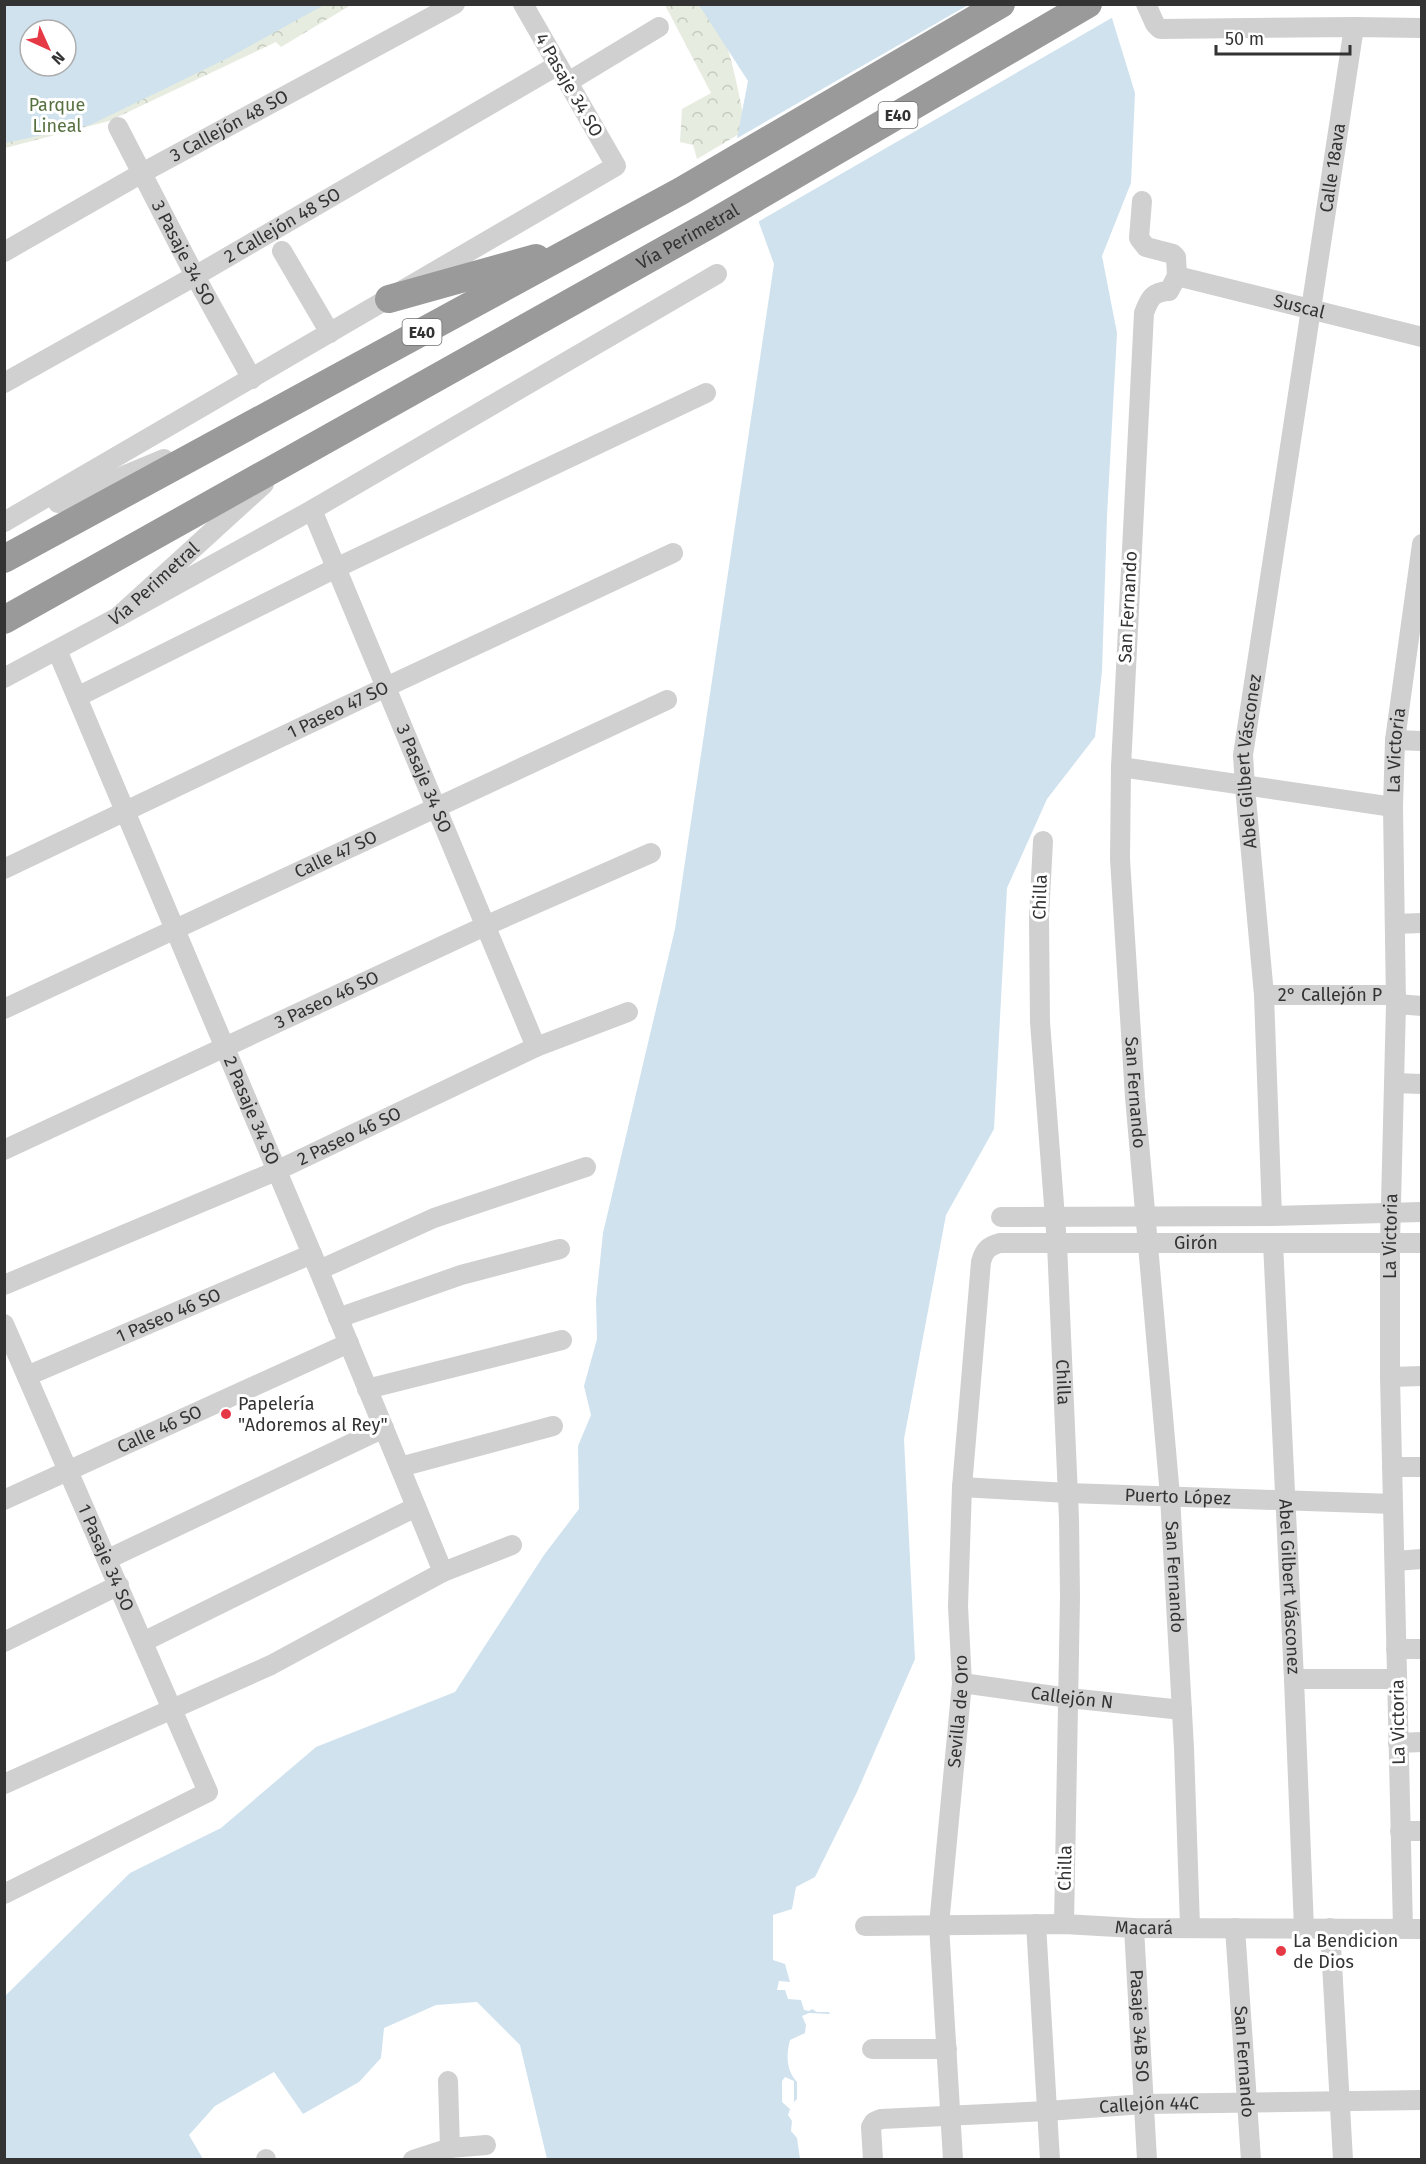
<svg xmlns="http://www.w3.org/2000/svg" width="1426" height="2164" font-family="'Fira Sans',sans-serif">
  <style>
    .park { fill: url(#park-crowns) }
    .water { fill: #cfe2ee; fill-rule: evenodd }
    .pier { fill: #fff }
    .lines { fill: none; stroke-linecap: round; stroke-linejoin: round }
    .minor { stroke: #d0d0d0; stroke-width: 20 }
    .highway { stroke: #9a9a9a; stroke-width: 28 }
    .poi-dot { fill: #e63946; stroke: #fff; stroke-width: 2 }
    .labels { text-anchor: middle; dominant-baseline: central; stroke-width: 6; stroke-linejoin: round; paint-order: stroke }
    .shield { fill: #fff; stroke: #707070; stroke-width: 1.5 }
    .shield-label { font-size: 16px; font-weight: bold; fill: #333 }
    .street-label { font-size: 18px; fill: #333; stroke: #fff }
    .park-label { font-size: 18px; fill: #56703f; stroke: #fff }
    .poi-label { font-size: 18px; fill: #333; stroke: #fff; text-anchor: start }
  </style>
  <defs>
    <pattern id="park-crowns" width="20" height="18" patternUnits="userSpaceOnUse" patternTransform="scale(1.5)"><rect width="20" height="18" fill="#e6ecdf"/><path d="M2 6a3 3 0 1 1 6 0M12 15a3 3 0 1 1 6 0" fill="none" stroke="#c6cbc0"/></pattern>
  </defs>
  <rect width="100%" height="100%" fill="#fff"/>
  <!-- park -->
  <g class="park">
    <path d="M284,5H351L281,47L276,42L109,121L5,148V117Z"/>
    <path d="M665,5H708C729,34 739,94 746,130L697,159L693,145L680,142L682,109L711,93Z"/>
  </g>
  <!-- water -->
  <g class="water">
    <path d="M4,5L5,4L324,5L230,57L90,125L5,143ZM30,30H66V66H30Z"/>
    <path d="M699,5H1108L1135,93L1131,183L1102,256L1117,333L1107,516L1102,671L1095,737L1047,799L1007,888L994,1129L946,1215L904,1439L915,1659L857,1792L815,1877L796,1887L792,1909L773,1915V1960L785,1964L790,1982L779,1981L777,1990H785L788,1999L801,2000L804,2010L809,2011L812,2009L817,2012H829L830,2014L809,2013L802,2016L806,2025L805,2033L790,2040C786,2055 786,2070 797,2082V2099L794,2102V2081L785,2077L782,2081V2102L790,2109L788,2115L792,2121L791,2131L797,2138L800,2159H547L520,2045L477,2002L436,2005L384,2028L381,2058L359,2082L303,2114L274,2072L215,2106L189,2135L203,2159L5,2160V1996L130,1873L221,1828L316,1747L455,1692L544,1555L579,1509L578,1446L591,1415L584,1386L597,1339L596,1300L603,1233L675,929L774,264L734,154L748,81Z"/>
  </g>
  <!-- pier -->
  <path class="pier" d="M1112,4L1115,16L756,223L731,155L734,140L968,5Z"/>
  <g class="lines">
    <!-- minor -->
    <g class="minor">
      <path d="M1146,4L1155,24L1160,29L1354,27L1422,28"/>
      <path d="M568,82L659,27"/>
      <path id="s1" d="M118,127L195,276L252,379"/>
      <path d="M1142,201L1139,238L1146,247L1173,254L1176,257L1177,276"/>
      <path d="M282,251L330,333"/>
      <path id="s2" d="M4,252L142,173L455,4"/>
      <path id="s3" d="M1177,276L1169,291C1153,292 1150,297 1144,313L1121,767L1120,859L1135,1097L1170,1496L1184,1748L1190,1926"/>
      <path id="s4" d="M1177,276L1422,337"/>
      <path id="s5" d="M4,383L195,276L558,65"/>
      <path d="M58,503L164,459"/>
      <path id="s6" d="M312,510L536,1047"/>
      <path d="M4,522L616,166L523,4"/>
      <path d="M118,617L312,510L717,274"/>
      <path id="s7" d="M57,650L312,1254L443,1572"/>
      <path id="s8" d="M4,678L118,617L264,484"/>
      <path d="M77,697L336,568L706,393"/>
      <path d="M1395,740L1422,741"/>
      <path d="M1121,767L1393,807"/>
      <path id="s9" d="M1043,841L1039,917L1040,1022L1057,1244L1069,1519L1070,1597L1064,1924"/>
      <path id="s10" d="M4,869L386,687L673,553"/>
      <path d="M1395,924L1422,923"/>
      <path id="s11" d="M1264,995H1396"/>
      <path d="M1396,1004L1422,1006"/>
      <path id="s12" d="M4,1009L667,700"/>
      <path d="M1394,1083L1422,1084"/>
      <path id="s13" d="M4,1150L485,926L651,853"/>
      <path id="s14" d="M1272,1216L1264,995L1245,787L1243,755L1354,27"/>
      <path d="M1001,1217L1272,1216L1422,1212"/>
      <path id="s15" d="M1273,1243L1294,1679L1304,1929"/>
      <path d="M319,1270L434,1218L586,1167"/>
      <path id="s16" d="M4,1285L276,1171L536,1047L628,1012"/>
      <path d="M338,1318L461,1275L560,1249"/>
      <path id="s17" d="M4,1324L208,1792L4,1894"/>
      <path id="s18" d="M27,1376L312,1254"/>
      <path d="M1390,1377L1422,1376"/>
      <path d="M367,1389L562,1340"/>
      <path d="M400,1467L553,1426"/>
      <path d="M1392,1467H1422"/>
      <path id="s19" d="M962,1487L1068,1493L1393,1504"/>
      <path id="s20" d="M4,1500L349,1343"/>
      <path d="M108,1559L384,1428"/>
      <path d="M1395,1561L1422,1559"/>
      <path d="M4,1642L119,1585"/>
      <path d="M143,1642L416,1507"/>
      <path d="M1396,1649H1422"/>
      <path d="M1294,1679H1397"/>
      <path id="s21" d="M962,1683L1069,1698L1182,1710"/>
      <path d="M1398,1743L1422,1742"/>
      <path d="M4,1784L271,1665L443,1572L512,1545"/>
      <path d="M1400,1831H1422"/>
      <path d="M1036,1924L1050,2160"/>
      <path id="s22" d="M865,1926L1064,1924L1134,1928L1422,1929"/>
      <path id="s23" d="M1134,1928L1147,2160"/>
      <path id="s24" d="M1235,1928L1251,2160"/>
      <path d="M1330,1928L1343,2160"/>
      <path id="s25" d="M1403,1929L1390,1377V1243L1396,1004L1393,807L1395,740L1422,544"/>
      <path d="M872,2049H947"/>
      <path d="M448,2081L450,2148"/>
      <path d="M266,2159V2160"/>
      <path d="M413,2160L450,2148L486,2145"/>
      <path id="s26" d="M873,2160L871,2127L874,2122L881,2119L1047,2111L1144,2104L1422,2100"/>
      <path id="s27" d="M953,2160L939,1925L962,1683L958,1606L962,1487L981,1262C984,1251 988,1246 1000,1243H1422"/>
    </g>
    <!-- highway -->
    <g class="highway">
      <path d="M389,299L536,258"/>
      <path d="M4,559L681,191L1001,4"/>
      <path id="s28" d="M4,620L709,225L1088,4"/>
    </g>
  </g>
  <!-- markers -->
  <g class="poi-dot">
    <circle cx="226" cy="1414" r="6"/>
    <circle cx="1281" cy="1951" r="6"/>
  </g>
  <g class="labels">
    <!-- shield labels -->
    <g class="shield">
      <rect x="878.5" y="102" width="39" height="26" rx="4.5"/>
      <rect x="402.5" y="319" width="39" height="26" rx="4.5"/>
    </g>
    <g class="shield-label">
      <text x="898" y="115">E40</text>
      <text x="422" y="332">E40</text>
    </g>
    <!-- street labels -->
    <g class="street-label">
      <text transform="translate(569 85) rotate(60)">4 Pasaje 34 SO</text>
      <text stroke="none"><textPath href="#s2" startOffset="258">3 Callejón 48 SO</textPath></text>
      <text stroke="none"><textPath href="#s14" startOffset="1056">Calle 18ava</textPath></text>
      <text stroke="none"><textPath href="#s5" startOffset="320">2 Callejón 48 SO</textPath></text>
      <text stroke="none"><textPath href="#s28" startOffset="784">Vía Perimetral</textPath></text>
      <text stroke="none"><textPath href="#s1" startOffset="142">3 Pasaje 34 SO</textPath></text>
      <text stroke="none"><textPath href="#s4" startOffset="126">Suscal</textPath></text>
      <text stroke="none"><textPath href="#s8" startOffset="178">Vía Perimetral</textPath></text>
      <text transform="translate(1128 607) rotate(-87)">San Fernando</text>
      <text stroke="none"><textPath href="#s10" startOffset="370">1 Paseo 47 SO</textPath></text>
      <text stroke="none"><textPath href="#s25" startOffset="1179">La Victoria</textPath></text>
      <text stroke="none"><textPath href="#s14" startOffset="456">Abel Gilbert Vásconez</textPath></text>
      <text stroke="none"><textPath href="#s6" startOffset="291">3 Pasaje 34 SO</textPath></text>
      <text stroke="none"><textPath href="#s12" startOffset="366">Calle 47 SO</textPath></text>
      <text transform="translate(1040 897) rotate(-88)">Chilla</text>
      <text stroke="none"><textPath href="#s11" startOffset="66">2° Callejón P</textPath></text>
      <text stroke="none"><textPath href="#s13" startOffset="356">3 Paseo 46 SO</textPath></text>
      <text stroke="none"><textPath href="#s3" startOffset="834">San Fernando</textPath></text>
      <text stroke="none"><textPath href="#s7" startOffset="500">2 Pasaje 34 SO</textPath></text>
      <text stroke="none"><textPath href="#s16" startOffset="376">2 Paseo 46 SO</textPath></text>
      <text stroke="none"><textPath href="#s25" startOffset="693">La Victoria</textPath></text>
      <text stroke="none"><textPath href="#s27" startOffset="1125">Girón</textPath></text>
      <text stroke="none"><textPath href="#s18" startOffset="154">1 Paseo 46 SO</textPath></text>
      <text stroke="none"><textPath href="#s9" startOffset="542">Chilla</textPath></text>
      <text stroke="none"><textPath href="#s20" startOffset="171">Calle 46 SO</textPath></text>
      <text stroke="none"><textPath href="#s19" startOffset="216">Puerto López</textPath></text>
      <text stroke="none"><textPath href="#s17" startOffset="255">1 Pasaje 34 SO</textPath></text>
      <text stroke="none"><textPath href="#s3" startOffset="1320">San Fernando</textPath></text>
      <text stroke="none"><textPath href="#s15" startOffset="344">Abel Gilbert Vásconez</textPath></text>
      <text stroke="none"><textPath href="#s21" startOffset="111">Callejón N</textPath></text>
      <text stroke="none"><textPath href="#s27" startOffset="450">Sevilla de Oro</textPath></text>
      <text transform="translate(1398 1722) rotate(-91)">La Victoria</text>
      <text transform="translate(1065 1868) rotate(-89)">Chilla</text>
      <text stroke="none"><textPath href="#s22" startOffset="279">Macará</textPath></text>
      <text stroke="none"><textPath href="#s23" startOffset="98">Pasaje 34B SO</textPath></text>
      <text stroke="none"><textPath href="#s24" startOffset="134">San Fernando</textPath></text>
      <text stroke="none"><textPath href="#s26" startOffset="315">Callejón 44C</textPath></text>
    </g>
    <!-- park labels -->
    <g class="park-label">
      <text x="57" y="105">Parque<tspan x="57" dy="21">Lineal</tspan></text>
    </g>
    <!-- poi labels -->
    <g class="poi-label">
      <text x="238" y="1404">Papelería<tspan x="238" dy="21">"Adoremos al Rey"</tspan></text>
      <text x="1293" y="1941">La Bendicion<tspan x="1293" dy="21">de Dios</tspan></text>
    </g>
  </g>
  <!-- border -->
  <rect width="1426" height="2164" fill="none" stroke="#333333" stroke-width="12"/>
  <!-- north arrow -->
  <g transform="translate(48 48) rotate(135)"><circle r="28" fill="#ffffff" stroke="#adadad" stroke-width="1.5"/>
  <path d="M0-4.5L10 22L0 15L-10 22Z" fill="#e63946"/>
  <text y="-9" font-size="16" font-weight="bold" text-anchor="middle" fill="#333333">N</text>
  </g>
  <!-- scale -->
  <path d="M1216 45v9h134v-9" fill="none" stroke="#333333" stroke-width="3"/>
  <text x="1225" y="45" font-size="18" fill="#333333" stroke="#ffffff" stroke-width="4.5" paint-order="stroke">50 m</text>
</svg>
